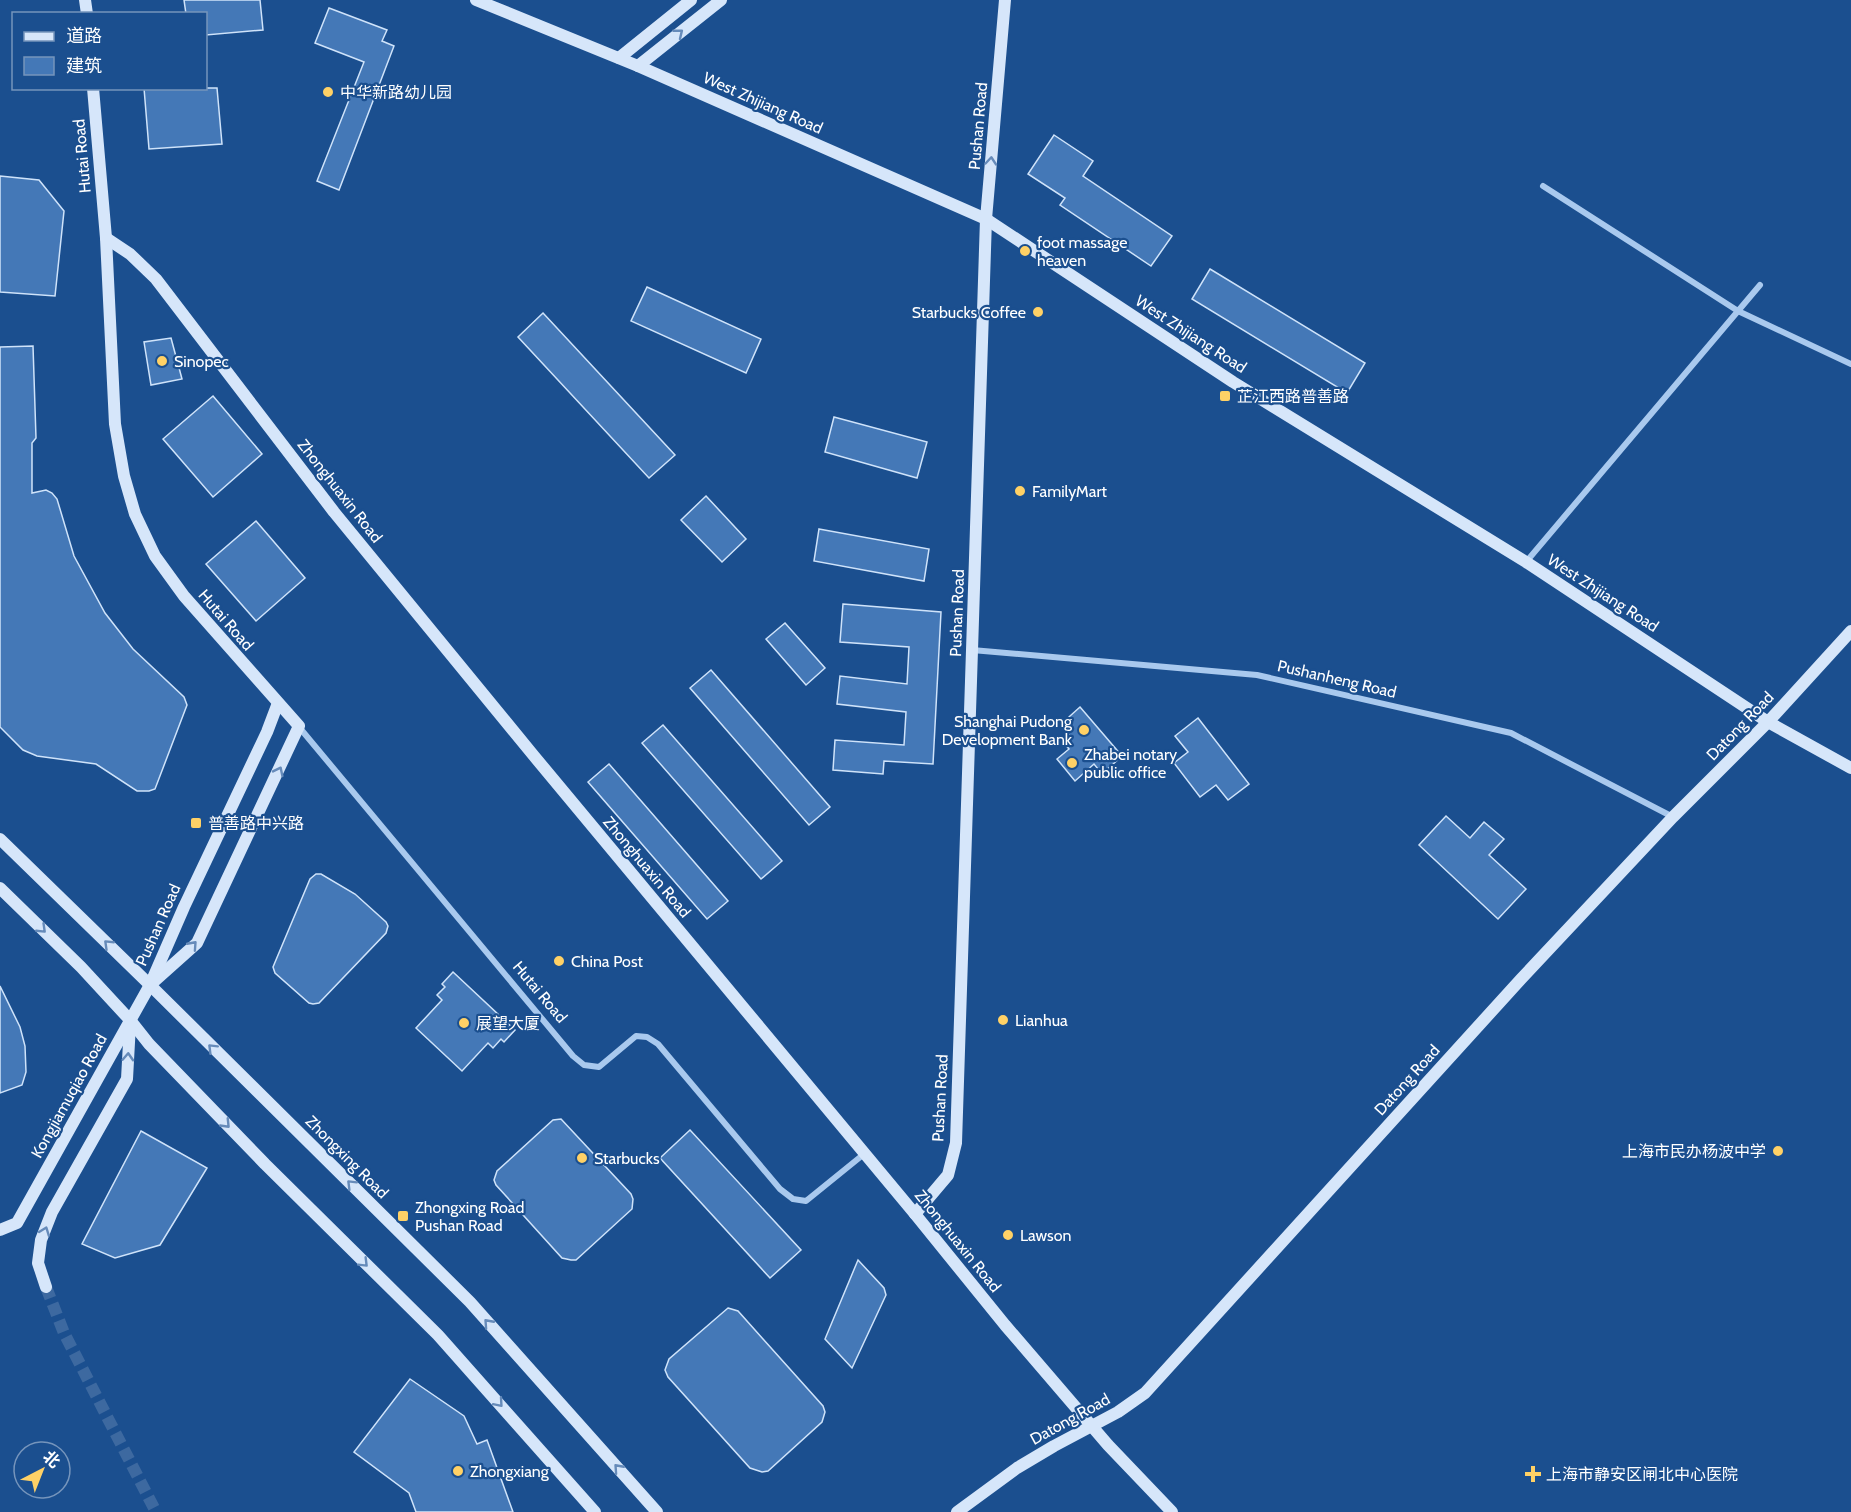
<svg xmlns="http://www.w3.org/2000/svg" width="1851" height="1512" font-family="Cabin,'Noto Sans SC',sans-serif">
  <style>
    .building { fill: #4478b7; stroke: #cfe3fa; stroke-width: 1.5 }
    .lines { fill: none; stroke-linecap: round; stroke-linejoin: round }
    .secondary-tunnel { stroke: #3d69a0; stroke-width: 12; stroke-dasharray: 12 6; stroke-linecap: butt }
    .street { stroke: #a9c9ee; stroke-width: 6 }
    .secondary { stroke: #d6e6fa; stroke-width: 12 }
    .oneway { stroke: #668bba }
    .poi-dot { fill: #ffd166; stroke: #1b4f8f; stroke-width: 2 }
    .labels { text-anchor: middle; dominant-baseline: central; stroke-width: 4.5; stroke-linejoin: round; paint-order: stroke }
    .poi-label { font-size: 16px; fill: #fff; stroke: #1b4f8f; text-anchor: start }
    .street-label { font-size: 16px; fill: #fff; stroke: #1b4f8f }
  </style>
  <rect width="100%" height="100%" fill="#1b4f8f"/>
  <!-- building -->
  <g class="building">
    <path d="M184,0H260L263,30L206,35V14H186Z"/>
    <path d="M329,8L387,30L382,41L394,46L339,190L317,181L364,62L315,43Z"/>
    <path d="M144,88H217L222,144L149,149Z"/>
    <path d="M1054,135L1093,161L1083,176L1172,236L1151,266L1060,205L1065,198L1028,174Z"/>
    <path d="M0,176L39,180L64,211L55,296L0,292Z"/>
    <path d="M1210,269L1365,363L1347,393L1192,299Z"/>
    <path d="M647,287L761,339L746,373L631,321Z"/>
    <path d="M543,313L675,455L649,478L518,337Z"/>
    <path d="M171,338L182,379L151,385L144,342Z"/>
    <path d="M33,346L36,438L32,443V493L46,490L52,493L57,499L74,556L105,613L133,649L184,697L187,705L155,789L149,791H137L96,764L37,756L23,750L0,727V347Z"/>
    <path d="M213,396L262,454L213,497L163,439Z"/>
    <path d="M834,417L927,442L917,478L825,452Z"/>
    <path d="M706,496L746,539L722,562L681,520Z"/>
    <path d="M256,521L305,578L256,621L206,564Z"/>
    <path d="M819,529L929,549L924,581L814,561Z"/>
    <path d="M843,604L941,612L933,764L884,761L883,774L833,770L835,740L904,745L906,712L837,704L840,676L907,684L909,647L840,642Z"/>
    <path d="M785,623L825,668L806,685L766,639Z"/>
    <path d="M711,670L830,807L809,825L690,688Z"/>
    <path d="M1080,707L1122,756L1102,774L1094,764L1075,781L1057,759L1069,749L1063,742L1070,736L1060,725Z"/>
    <path d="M1198,718L1249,784L1228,800L1216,785L1200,797L1174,763L1188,752L1175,736Z"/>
    <path d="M663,725L782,861L761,879L642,743Z"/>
    <path d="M609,764L728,901L707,919L588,782Z"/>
    <path d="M1446,816L1470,838L1484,822L1504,839L1489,855L1526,889L1498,919L1419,845Z"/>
    <path d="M316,874H321L355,894L386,922L388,926L386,933L319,1003L313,1004L309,1003L275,973L273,967L310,879Z"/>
    <path d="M453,972L515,1030L504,1042L501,1039L493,1048L488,1043L462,1071L416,1028L442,1000L437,995L445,987L442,984Z"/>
    <path d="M0,986L20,1027L25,1046L26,1072L22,1085L0,1093Z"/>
    <path d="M561,1119L631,1194L633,1199L632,1209L576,1260H571L562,1258L496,1185L494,1180L497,1171L553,1120Z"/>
    <path d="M690,1130L801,1250L770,1278L660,1158Z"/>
    <path d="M141,1131L207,1168L160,1245L115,1258L82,1244Z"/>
    <path d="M858,1260L884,1288L886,1295L852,1368L825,1339Z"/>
    <path d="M728,1308L738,1311L823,1406L825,1412L822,1422L768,1471L762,1472L750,1468L668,1377L665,1370L669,1359Z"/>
    <path d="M410,1379L464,1416L477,1444L487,1440L513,1512H416L409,1493L354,1452Z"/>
  </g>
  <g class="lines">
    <!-- secondary-tunnel -->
    <path class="secondary-tunnel" d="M46,1287L64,1333L156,1512"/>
    <!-- street -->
    <g class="street">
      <path d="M1543,186L1738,311L1851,364"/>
      <path d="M1526,562L1760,285"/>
      <path d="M972,650L1257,675L1511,733L1673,817"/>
      <path d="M299,727L573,1056L584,1065L599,1067L636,1036L647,1037L658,1044L780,1189L793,1199L806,1201L864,1154"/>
    </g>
    <!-- secondary -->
    <g class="secondary">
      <path d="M85,0L87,14"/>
      <path d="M476,0L638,66L986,219L1233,382L1526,562L1768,722L1851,768"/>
      <path d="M619,58L691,0"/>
      <path d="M638,66L721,0"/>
      <path d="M93,88L106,238L115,424L124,476L135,514L155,556L184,596L299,726L197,943L150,985"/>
      <path d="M106,238L130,254L156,279L334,512L534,756L915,1214L1005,1325L1108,1445L1172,1512"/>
      <path d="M0,839L150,985L470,1302L657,1512"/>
      <path d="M0,888L81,967L130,1020L149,1044L265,1164L438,1335L595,1512"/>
      <path d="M915,1214L948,1175L956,1143L986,219L1005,0"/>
      <path d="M0,1230L17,1223L150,985L184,907L267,732L278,703"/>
      <path d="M46,1287L38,1263L41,1240L52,1212L127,1079L130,1024"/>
      <path d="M957,1512L1017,1468L1054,1446L1118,1412L1145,1393L1521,979L1673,817L1768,722L1851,631"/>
    </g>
  </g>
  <!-- one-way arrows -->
  <defs><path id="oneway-chevron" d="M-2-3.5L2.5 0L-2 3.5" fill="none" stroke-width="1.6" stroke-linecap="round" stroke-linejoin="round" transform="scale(1.5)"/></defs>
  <g class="oneway">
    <use href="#oneway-chevron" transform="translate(679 33) rotate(-39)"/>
    <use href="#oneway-chevron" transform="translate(991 161) rotate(-85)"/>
    <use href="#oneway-chevron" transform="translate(279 771) rotate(-64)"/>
    <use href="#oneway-chevron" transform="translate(42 929) rotate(44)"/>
    <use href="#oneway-chevron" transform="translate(108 944) rotate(-136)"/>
    <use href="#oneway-chevron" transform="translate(193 945) rotate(-48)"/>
    <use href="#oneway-chevron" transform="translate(212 1048) rotate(-135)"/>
    <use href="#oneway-chevron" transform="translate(128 1057) rotate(-87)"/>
    <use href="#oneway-chevron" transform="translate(226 1124) rotate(46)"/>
    <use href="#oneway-chevron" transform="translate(351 1184) rotate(-135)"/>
    <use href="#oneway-chevron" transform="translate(45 1231) rotate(-69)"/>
    <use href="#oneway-chevron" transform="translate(364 1263) rotate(45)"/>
    <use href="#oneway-chevron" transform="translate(488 1323) rotate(-132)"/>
    <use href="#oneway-chevron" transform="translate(499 1403) rotate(49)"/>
    <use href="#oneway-chevron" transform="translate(618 1468) rotate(-132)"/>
  </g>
  <!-- markers -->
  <g class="poi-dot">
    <circle cx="328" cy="92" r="6"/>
    <circle cx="1025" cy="251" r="6"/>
    <circle cx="1038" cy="312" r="6"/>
    <circle cx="162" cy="361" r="6"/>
    <rect x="1219" y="390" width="12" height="12" rx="3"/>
    <circle cx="1020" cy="491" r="6"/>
    <circle cx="1084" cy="730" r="6"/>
    <circle cx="1072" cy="763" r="6"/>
    <rect x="190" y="817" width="12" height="12" rx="3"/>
    <circle cx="559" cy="961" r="6"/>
    <circle cx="1003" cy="1020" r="6"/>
    <circle cx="464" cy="1023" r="6"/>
    <circle cx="1778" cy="1151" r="6"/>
    <circle cx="582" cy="1158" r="6"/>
    <rect x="397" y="1210" width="12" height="12" rx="3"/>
    <circle cx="1008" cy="1235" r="6"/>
    <circle cx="458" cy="1471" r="6"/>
    <path d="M1530 1465h6v6h6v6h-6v6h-6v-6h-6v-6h6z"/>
  </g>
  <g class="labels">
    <!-- poi labels -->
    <g class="poi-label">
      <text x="340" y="92">中华新路幼儿园</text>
      <text x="1037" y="242">foot massage<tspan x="1037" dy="18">heaven</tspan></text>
      <text x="1026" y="312" text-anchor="end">Starbucks Coffee</text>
      <text x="174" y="361">Sinopec</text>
      <text x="1237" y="396">芷江西路普善路</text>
      <text x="1032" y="491">FamilyMart</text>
      <text x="1072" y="721" text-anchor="end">Shanghai Pudong<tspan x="1072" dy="18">Development Bank</tspan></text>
      <text x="1084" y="754">Zhabei notary<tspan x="1084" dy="18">public office</tspan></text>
      <text x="208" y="823">普善路中兴路</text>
      <text x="571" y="961">China Post</text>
      <text x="1015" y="1020">Lianhua</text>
      <text x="476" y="1023">展望大厦</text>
      <text x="1766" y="1151" text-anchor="end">上海市民办杨波中学</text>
      <text x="594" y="1158">Starbucks</text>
      <text x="415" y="1207">Zhongxing Road<tspan x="415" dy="18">Pushan Road</tspan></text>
      <text x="1020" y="1235">Lawson</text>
      <text x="470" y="1471">Zhongxiang</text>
      <text x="1546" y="1474">上海市静安区闸北中心医院</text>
    </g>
    <!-- street labels -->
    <g class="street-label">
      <text transform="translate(763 103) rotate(24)">West Zhijiang Road</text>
      <text transform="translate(978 126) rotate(-85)">Pushan Road</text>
      <text transform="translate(82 156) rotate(-95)">Hutai Road</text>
      <text transform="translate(1191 334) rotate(33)">West Zhijiang Road</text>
      <text transform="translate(340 491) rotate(52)">Zhonghuaxin Road</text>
      <text transform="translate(1603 593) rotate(33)">West Zhijiang Road</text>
      <text transform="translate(957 613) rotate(-88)">Pushan Road</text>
      <text transform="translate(226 620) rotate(49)">Hutai Road</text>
      <text transform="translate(1337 679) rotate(13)">Pushanheng Road</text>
      <text transform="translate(1740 726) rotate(-46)">Datong Road</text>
      <text transform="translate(647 867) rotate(50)">Zhonghuaxin Road</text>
      <text transform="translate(158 925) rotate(-66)">Pushan Road</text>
      <text transform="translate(540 992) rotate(50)">Hutai Road</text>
      <text transform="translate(1407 1080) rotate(-48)">Datong Road</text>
      <text transform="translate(69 1096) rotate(-61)">Kongjiamuqiao Road</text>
      <text transform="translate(940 1098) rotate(-87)">Pushan Road</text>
      <text transform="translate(347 1157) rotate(45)">Zhongxing Road</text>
      <text transform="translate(958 1241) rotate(51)">Zhonghuaxin Road</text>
      <text transform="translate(1070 1419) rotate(-29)">Datong Road</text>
    </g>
  </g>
  <!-- legend -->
  <rect x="12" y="12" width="195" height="78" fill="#1b4f8f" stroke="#7695bc" stroke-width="1.5"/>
  <rect x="24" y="32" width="30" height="9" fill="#d6e6fa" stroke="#7695bc" stroke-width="1.5"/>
  <text x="66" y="42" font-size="18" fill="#ffffff">道路</text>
  <rect x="24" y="57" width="30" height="18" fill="#4478b7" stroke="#7695bc" stroke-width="1.5"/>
  <text x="66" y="72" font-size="18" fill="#ffffff">建筑</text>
  <!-- north arrow -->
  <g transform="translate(42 1470) rotate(42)"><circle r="28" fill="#1b4f8f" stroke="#7695bc" stroke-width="1.5"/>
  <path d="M0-4.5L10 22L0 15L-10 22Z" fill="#ffd166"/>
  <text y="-9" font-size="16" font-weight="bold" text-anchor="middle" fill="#ffffff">北</text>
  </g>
</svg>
